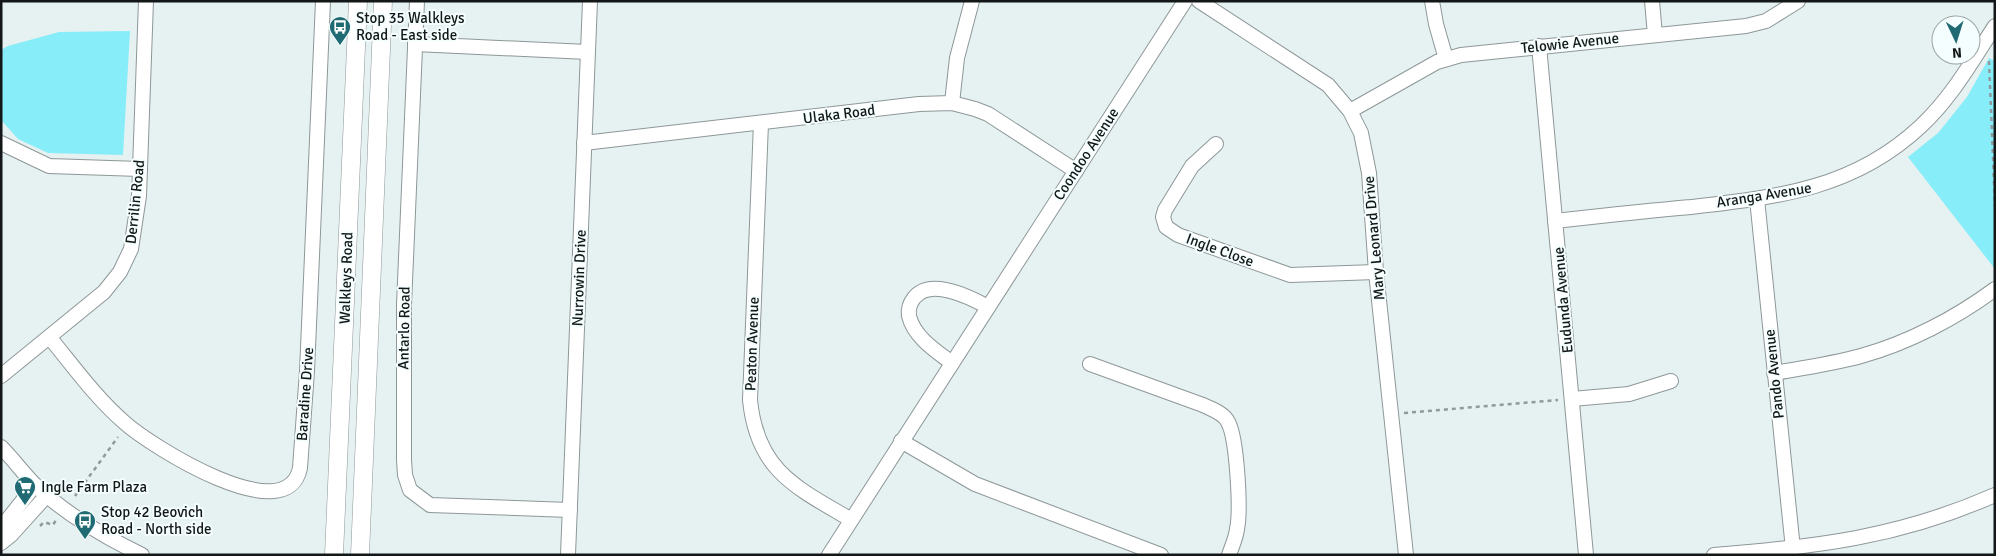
<svg xmlns="http://www.w3.org/2000/svg" width="1996" height="556" font-family="Signika,sans-serif">
  <style>
    .green { fill: #87edf9 }
    .lines { fill: none; stroke-linecap: round; stroke-linejoin: round }
    .minor-casing { stroke: #8e9798; stroke-width: 16 }
    .major-casing { stroke: #8e9798; stroke-width: 19 }
    .path { stroke: #91999a; stroke-width: 2.5; stroke-dasharray: 4 4; stroke-linecap: butt }
    .minor { stroke: #fff; stroke-width: 14 }
    .major { stroke: #fff; stroke-width: 18 }
    .labels { text-anchor: middle; dominant-baseline: central; stroke-width: 4; stroke-linejoin: round; paint-order: stroke }
    .poi-label { font-size: 15px; fill: #131717; stroke: #f5fefe; text-anchor: start }
    .street-label { font-size: 15px; fill: #131717; stroke: #f5fefe }
  </style>
  <rect width="100%" height="100%" fill="#e6f1f2"/>
  <!-- green -->
  <g class="green">
    <path d="M130,31L123,155L48,153L18,139L1,120V50L8,46L59,32Z"/>
    <path d="M1989,58L1995,61V269L1908,157L1938,133L1967,97Z"/>
  </g>
  <g class="lines">
    <!-- minor casing -->
    <g class="minor-casing">
      <g id="minor">
        <path d="M417,1L404,305V460L405,475L410,490L430,505L570,510"/>
        <path d="M1199,1L1328,85L1350,111L1361,133L1369,173L1376,272L1406,555"/>
        <path d="M1432,1L1436,24L1446,59"/>
        <path d="M1652,1L1655,35"/>
        <path d="M415,44L588,52"/>
        <path d="M1539,46L1586,555"/>
        <path d="M952,103L957,58L972,1"/>
        <path d="M1350,111L1437,62L1461,55L1746,26L1766,21L1798,1"/>
        <path d="M761,123L750,400C757,470 795,487 850,519"/>
        <path d="M1,143L49,166L140,169"/>
        <path d="M584,143L919,104L952,103L975,109L988,114L1076,171"/>
        <path d="M1216,144L1192,166L1165,210L1163,217L1166,227L1178,235L1290,275L1376,272"/>
        <path d="M1757,199L1793,549"/>
        <path d="M1555,221C1600,216 1645,211 1691,207C1778,197 1854,189 1921,126C1952,97 1972,61 1995,26"/>
        <path d="M50,338C74,367 96,398 125,423C151,446 287,532 300,468L307,371L323,1"/>
        <path d="M952,363C936,351 914,337 909,316C908,309 910,303 914,298C930,277 970,297 988,307"/>
        <path d="M1090,364L1203,405C1211,409 1224,413 1228,422C1237,438 1241,510 1237,529C1236,538 1232,546 1229,555"/>
        <path d="M1774,373C1803,368 1832,364 1861,356C1908,343 1956,318 1995,289"/>
        <path d="M1,376L104,292L120,272L131,249L139,196L146,1"/>
        <path d="M1572,399L1629,394L1671,381"/>
        <path d="M901,441L975,484L1161,555"/>
        <path d="M1,447C13,459 23,473 35,485C65,514 105,537 142,555"/>
        <path d="M1,528L35,485"/>
        <path d="M1,543L11,535L48,494"/>
        <path d="M568,555L590,1"/>
        <path d="M829,555L1185,1"/>
        <path d="M1714,555C1816,547 1900,537 1995,495"/>
      </g>
    </g>
    <!-- major casing -->
    <g class="major-casing">
      <g id="major">
        <path d="M334,555L358,1"/>
        <path d="M360,555L383,1"/>
      </g>
    </g>
    <!-- path -->
    <g class="path">
      <path d="M1989,61L1995,207"/>
      <path d="M1404,413L1558,400"/>
      <path d="M75,496L118,437"/>
      <path d="M40,526L44,522L53,525L56,520"/>
    </g>
    <!-- minor -->
    <use href="#minor" class="minor"/>
    <!-- major -->
    <use href="#major" class="major"/>
  </g>
  <!-- icons -->
  <defs>
    <g id="bus-pin" transform="scale(1.125)"><path d="M0 17L-7.5 6A9.5 9.5 0 1 1 7.5 6Z" fill="#206b73" stroke="#f5fefe"/><path d="M-5-6H5V4H4V6H2V4H-2V6H-4V4H-5ZM-3.5-4V0h7V-4ZM-3.5 1.2v1.5H-2V1.2ZM2 1.2v1.5H3.5V1.2Z" fill="#fff"/></g>
    <g id="supermarket-pin" transform="scale(1.125)"><path d="M0 17L-7.5 6A9.5 9.5 0 1 1 7.5 6Z" fill="#206b73" stroke="#f5fefe"/><path d="M-6-5.5h2.5l.6 2H6L4.5 2H-2.5L-4.4-4H-6ZM-1.5 3.2a1.3 1.3 0 1 0 .1 0ZM3 3.2a1.3 1.3 0 1 0 .1 0Z" fill="#fff"/></g>
  </defs>
  <g fill-rule="evenodd">
    <use href="#bus-pin" x="340" y="27"/>
    <use href="#supermarket-pin" x="25" y="487"/>
    <use href="#bus-pin" x="85" y="521"/>
  </g>
  <g class="labels">
    <!-- poi labels -->
    <g class="poi-label">
      <text x="356" y="18">Stop 35 Walkleys<tspan x="356" dy="17">Road - East side</tspan></text>
      <text x="41" y="487">Ingle Farm Plaza</text>
      <text x="101" y="512">Stop 42 Beovich<tspan x="101" dy="17">Road - North side</tspan></text>
    </g>
    <!-- street labels -->
    <g class="street-label">
      <text transform="translate(1570 43) rotate(-6)">Telowie Avenue</text>
      <text transform="translate(839 114) rotate(-7)">Ulaka Road</text>
      <text transform="translate(1086 154) rotate(-57)">Coondoo Avenue</text>
      <text transform="translate(1764 195) rotate(-9)">Aranga Avenue</text>
      <text transform="translate(135 202) rotate(-84)">Derrilin Road</text>
      <text transform="translate(1374 238) rotate(-95)">Mary Leonard Drive</text>
      <text transform="translate(1220 250) rotate(20)">Ingle Close</text>
      <text transform="translate(346 278) rotate(-88)">Walkleys Road</text>
      <text transform="translate(579 278) rotate(-88)">Nurrowin Drive</text>
      <text transform="translate(1563 300) rotate(-95)">Eudunda Avenue</text>
      <text transform="translate(404 328) rotate(-89)">Antarlo Road</text>
      <text transform="translate(752 344) rotate(-88)">Peaton Avenue</text>
      <text transform="translate(1774 374) rotate(-96)">Pando Avenue</text>
      <text transform="translate(305 394) rotate(-86)">Baradine Drive</text>
    </g>
  </g>
  <!-- border -->
  <rect width="1996" height="556" fill="none" stroke="#131717" stroke-width="5"/>
  <!-- north arrow -->
  <g transform="translate(1956 40) rotate(176)"><circle r="24" fill="#f5fefe" stroke="#9ba2a2"/>
  <path d="M0-4L9 19L0 12L-9 19Z" fill="#206b73"/>
  <text y="-8" font-size="14" font-weight="bold" text-anchor="middle" fill="#131717">N</text>
  </g>
</svg>
